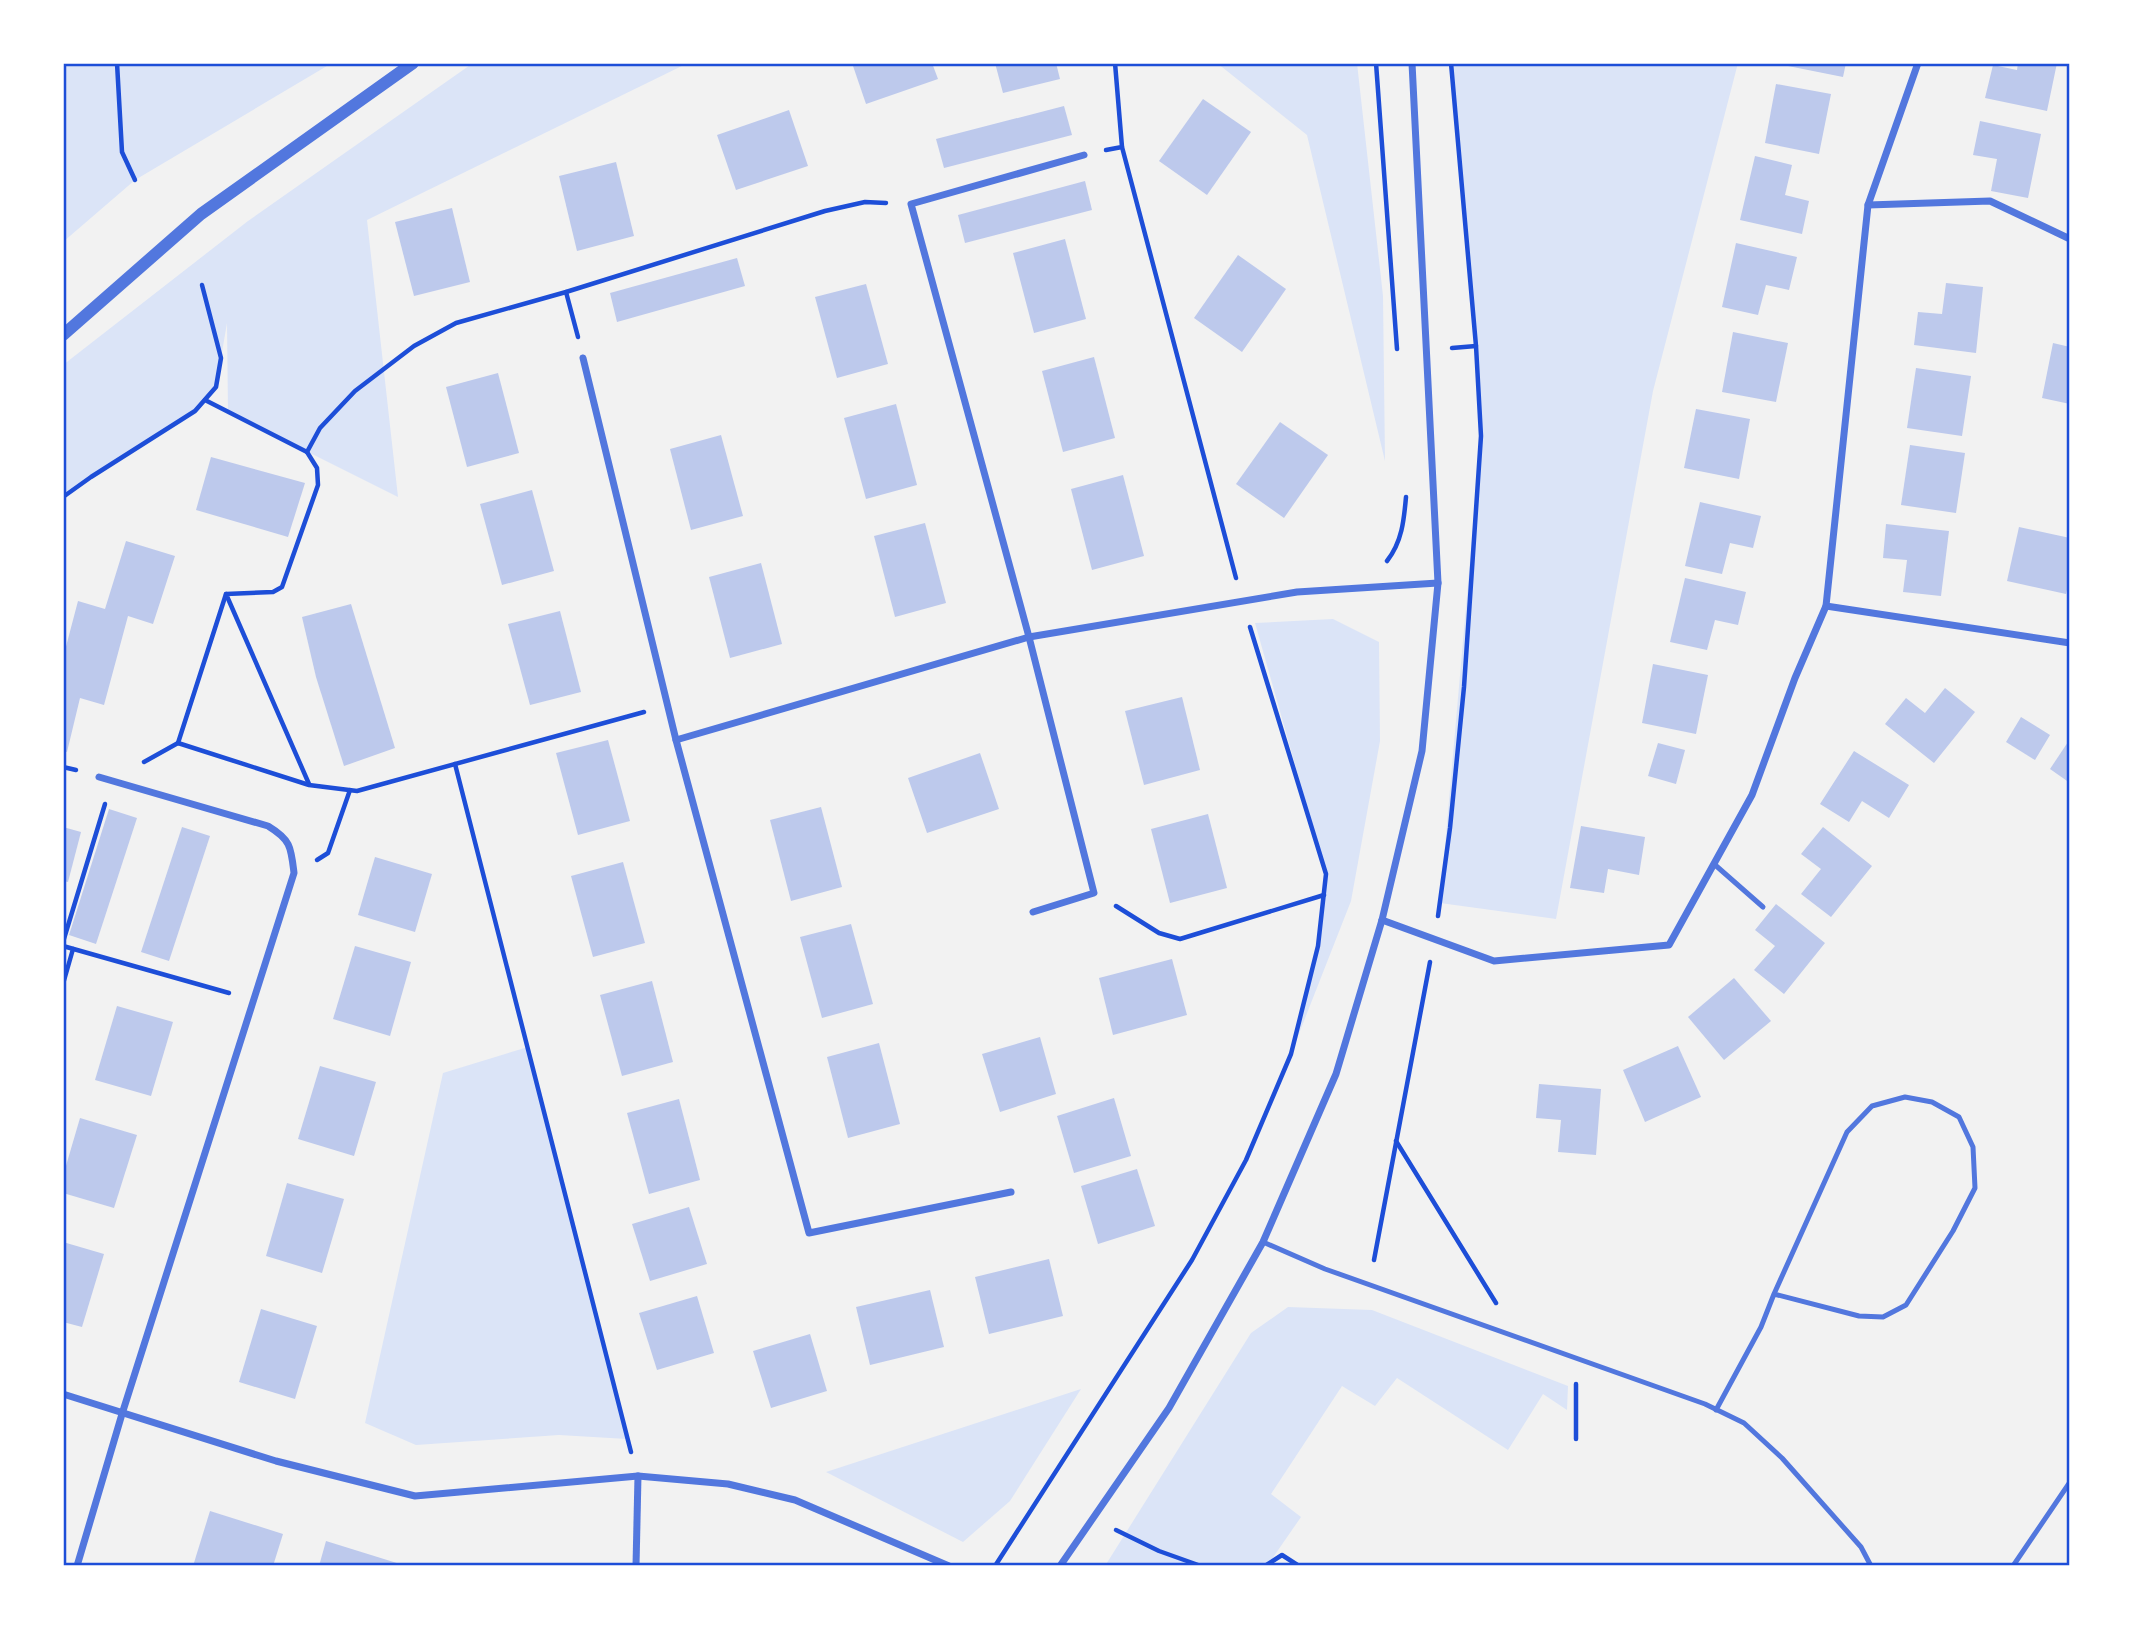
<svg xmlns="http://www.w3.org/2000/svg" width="2133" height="1629" font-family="'DM Sans',sans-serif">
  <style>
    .green { fill: #dbe4f7 }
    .building { fill: #bdc9ec }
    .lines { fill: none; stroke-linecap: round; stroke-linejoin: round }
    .path { stroke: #1d4ed8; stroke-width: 4.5 }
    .service { stroke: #5277de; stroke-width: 5 }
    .minor { stroke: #5277de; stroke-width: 7 }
    .tertiary { stroke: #5277de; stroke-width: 12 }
    .neatline { fill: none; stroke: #1d4ed8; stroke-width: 2.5 }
  </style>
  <rect width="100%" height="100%" fill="#f2f2f2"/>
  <!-- green -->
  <g class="green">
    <path d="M63,63H332L135,180L63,242Z"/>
    <path d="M473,63H688L367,220L398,497L228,412L227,323L216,387L195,411L63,497V365L248,221Z"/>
    <path d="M1217,63H1357L1383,296L1385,461L1307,135Z"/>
    <path d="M1451,63H1738L1653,391L1556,919L1440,903L1481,436L1476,346Z"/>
    <path d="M1333,619L1379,642L1380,741L1351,901L1291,1054L1318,946L1326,874L1255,623Z"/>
    <path d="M528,1047L627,1439L559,1435L416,1445L365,1423L443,1073Z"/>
    <path d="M1288,1307L1372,1310L1568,1386L1567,1410L1543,1394L1508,1450L1397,1378L1375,1406L1342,1386L1271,1494L1301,1517L1267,1566H1105L1251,1333Z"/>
    <path d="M1081,1389L1010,1501L963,1542L826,1472Z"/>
  </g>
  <!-- building -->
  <g class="building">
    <path d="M852,63H932L938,79L866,104Z"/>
    <path d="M995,63H1056L1060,79L1003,93Z"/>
    <path d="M1789,63H1846L1843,77L1788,66Z"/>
    <path d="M2018,63H2057L2047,111L1985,98L1993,65L2017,70Z"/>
    <path d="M1776,84L1831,94L1819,154L1765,143Z"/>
    <path d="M1203,99L1251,132L1207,195L1159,161Z"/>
    <path d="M1064,106L1072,135L944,168L936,139Z"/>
    <path d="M789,110L808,166L736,190L717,135Z"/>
    <path d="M1980,121L2041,134L2028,198L1991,191L1997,159L1973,155Z"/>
    <path d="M1755,156L1792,165L1785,195L1809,201L1802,234L1740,220Z"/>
    <path d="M616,162L634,236L577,251L559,176Z"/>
    <path d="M1085,181L1092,210L965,243L958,215Z"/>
    <path d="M452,208L470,282L414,296L395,222Z"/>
    <path d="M1065,239L1086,319L1034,333L1013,253Z"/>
    <path d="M1736,243L1797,257L1789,290L1766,285L1758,315L1722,307Z"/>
    <path d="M1238,255L1286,289L1242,352L1194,318Z"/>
    <path d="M737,258L745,286L617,322L610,293Z"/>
    <path d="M1946,283L1983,287L1976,353L1914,345L1918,312L1942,314Z"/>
    <path d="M866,284L888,364L837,378L815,297Z"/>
    <path d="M1733,332L1788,343L1776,402L1722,392Z"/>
    <path d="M2053,343L2070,347V404L2042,398Z"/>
    <path d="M1094,357L1115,438L1063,452L1042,371Z"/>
    <path d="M1916,368L1971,376L1962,436L1907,428Z"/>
    <path d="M498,373L519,453L467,467L446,387Z"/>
    <path d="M896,404L917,485L866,499L844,418Z"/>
    <path d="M1696,409L1750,419L1739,479L1684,468Z"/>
    <path d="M1280,422L1328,455L1284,518L1236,484Z"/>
    <path d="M721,435L743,516L691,530L670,449Z"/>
    <path d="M1910,445L1965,453L1956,513L1901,505Z"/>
    <path d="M211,457L305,483L288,537L196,510Z"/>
    <path d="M1123,475L1144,556L1092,570L1071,489Z"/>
    <path d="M532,490L554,571L502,585L480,504Z"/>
    <path d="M1700,502L1761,516L1753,548L1730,543L1722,574L1685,566Z"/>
    <path d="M925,523L946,603L895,617L874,536Z"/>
    <path d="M1886,524L1949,531L1941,596L1903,592L1907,560L1883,558Z"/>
    <path d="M2019,527L2070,538V577L2066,594L2007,581Z"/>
    <path d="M126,541L175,556L153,624L128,616L104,705L80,698L67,752L63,751V658L78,601L105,609Z"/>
    <path d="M761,563L782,644L730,658L709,577Z"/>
    <path d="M1685,578L1746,592L1738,625L1715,620L1707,650L1670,642Z"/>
    <path d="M351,604L395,748L344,766L316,677L302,617Z"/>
    <path d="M560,611L581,692L530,705L508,624Z"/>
    <path d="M1653,664L1708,675L1696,734L1642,723Z"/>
    <path d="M1945,688L1975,712L1934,763L1885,724L1906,698L1925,713Z"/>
    <path d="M1182,697L1200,770L1144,785L1125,711Z"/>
    <path d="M2021,717L2050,735L2035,760L2006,742Z"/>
    <path d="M2070,739V783L2050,769Z"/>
    <path d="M608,740L630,821L578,835L556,753Z"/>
    <path d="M1658,743L1685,750L1676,784L1648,776Z"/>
    <path d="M1854,751L1909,785L1889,818L1862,801L1849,822L1820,804Z"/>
    <path d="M980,753L999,809L927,833L908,778Z"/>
    <path d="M821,807L842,887L791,901L770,820Z"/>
    <path d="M109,809L137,818L96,944L69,935Z"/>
    <path d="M1208,814L1227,888L1170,903L1151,829Z"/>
    <path d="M1581,826L1645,837L1639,875L1608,869L1604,893L1570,888Z"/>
    <path d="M63,827L81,832L68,882L63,881Z"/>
    <path d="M182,827L210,836L169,961L141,952Z"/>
    <path d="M1823,827L1872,866L1831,917L1801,894L1821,869L1801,854Z"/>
    <path d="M375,857L432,874L415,932L358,915Z"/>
    <path d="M623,862L645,943L593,957L571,876Z"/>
    <path d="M1776,904L1825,943L1784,994L1754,970L1775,946L1755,930Z"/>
    <path d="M851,924L873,1004L822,1018L800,937Z"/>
    <path d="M355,946L411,962L390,1036L333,1019Z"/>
    <path d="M1172,959L1187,1015L1113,1035L1099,978Z"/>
    <path d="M1734,978L1771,1021L1724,1060L1688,1017Z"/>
    <path d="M652,981L673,1062L622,1076L600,995Z"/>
    <path d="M117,1006L173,1022L151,1096L95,1080Z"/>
    <path d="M1040,1037L1056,1094L1000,1112L982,1054Z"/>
    <path d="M879,1043L900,1124L848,1138L827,1057Z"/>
    <path d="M1678,1046L1701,1097L1645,1122L1623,1070Z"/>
    <path d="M320,1066L376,1082L354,1156L298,1139Z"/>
    <path d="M1539,1084L1601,1089L1596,1155L1558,1152L1561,1120L1536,1118Z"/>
    <path d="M1114,1098L1131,1156L1074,1173L1057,1116Z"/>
    <path d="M679,1099L700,1180L649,1194L627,1113Z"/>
    <path d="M80,1118L137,1135L114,1208L63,1193V1176Z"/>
    <path d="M1137,1169L1155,1226L1098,1244L1081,1186Z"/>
    <path d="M287,1183L344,1199L322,1273L266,1256Z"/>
    <path d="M689,1207L707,1264L650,1281L632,1224Z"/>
    <path d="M63,1242L104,1254L82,1327L63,1322Z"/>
    <path d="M1049,1259L1063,1316L989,1334L975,1277Z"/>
    <path d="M930,1290L944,1347L870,1365L856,1307Z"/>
    <path d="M697,1296L714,1353L657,1370L639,1313Z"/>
    <path d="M261,1309L317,1326L295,1399L239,1382Z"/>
    <path d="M810,1334L827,1391L771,1408L753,1351Z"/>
    <path d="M210,1511L283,1534L273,1566H193Z"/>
    <path d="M326,1541L400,1564L399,1566H319Z"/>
  </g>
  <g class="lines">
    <!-- path -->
    <g class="path">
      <path d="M117,63L122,152L135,180"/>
      <path d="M1376,63L1397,349"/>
      <path d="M1122,147L1236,578"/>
      <path d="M1106,150L1122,147L1115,63"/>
      <path d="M566,292L578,337"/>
      <path d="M1452,348L1476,346"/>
      <path d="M205,400L307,452L320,428L355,391L414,346L456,323L566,292L825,211L865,202L886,203"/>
      <path d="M307,452L317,468L318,485L282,587L273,592L226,594L309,784"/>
      <path d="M63,497L91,477L195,411L216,387L221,358L202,285"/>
      <path d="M1387,561C1402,542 1404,520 1406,497"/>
      <path d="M178,743L226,594"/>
      <path d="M144,762L178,743L309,785L357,791L644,712"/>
      <path d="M455,764L631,1452"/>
      <path d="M63,767L76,770"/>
      <path d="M317,860L328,853L350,790"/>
      <path d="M1116,906L1159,933L1180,939L1324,895"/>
      <path d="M1438,916L1450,828L1464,687L1481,436L1476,346L1451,63"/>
      <path d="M63,942L105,804"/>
      <path d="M63,946L229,993"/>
      <path d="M63,984L73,949"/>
      <path d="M1396,1141L1496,1303"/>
      <path d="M1374,1260L1430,962"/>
      <path d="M1576,1384V1439"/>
      <path d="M1116,1530L1159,1551L1201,1566"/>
      <path d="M995,1566L1192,1260L1246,1160L1291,1054L1318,946L1326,874L1250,627"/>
      <path d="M1265,1566L1282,1555L1299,1566"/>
    </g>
    <!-- service -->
    <g class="service">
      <path d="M1714,864L1763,907"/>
      <path d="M1263,1242L1325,1269L1705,1404L1744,1423L1782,1458L1861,1547L1871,1566"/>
      <path d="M1716,1410L1761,1327L1774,1294L1847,1132L1872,1106L1905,1097L1932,1102L1959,1117L1973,1147L1975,1188L1953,1231L1906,1305L1883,1317L1859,1316L1774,1294"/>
      <path d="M2013,1566L2070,1482"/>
    </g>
    <!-- minor -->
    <g class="minor">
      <path d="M1868,205L1990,201L2070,239"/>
      <path d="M583,358L676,740L809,1233L1011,1192"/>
      <path d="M1826,606L2070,643"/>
      <path d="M676,740L1029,637L1297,592L1438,583"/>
      <path d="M1033,912L1094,893L1029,637L911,204L1084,155"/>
      <path d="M1382,920L1494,961L1669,945L1752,795L1795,678L1826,606L1868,205L1918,63"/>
      <path d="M63,1394L276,1461L415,1496L638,1476L728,1484L795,1500L949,1566"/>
      <path d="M77,1566L122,1414L294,873C291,847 291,840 268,826L99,777"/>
      <path d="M636,1566L638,1476"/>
      <path d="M1060,1566L1169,1408L1263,1242L1336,1074L1382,920L1422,751L1438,583L1412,63"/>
    </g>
    <!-- tertiary -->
    <path class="tertiary" d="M63,335L201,214L413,63"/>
  </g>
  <!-- border -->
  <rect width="2133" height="1629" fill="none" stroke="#ffffff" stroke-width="130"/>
  <rect x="65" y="65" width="2003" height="1499" class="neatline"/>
</svg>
